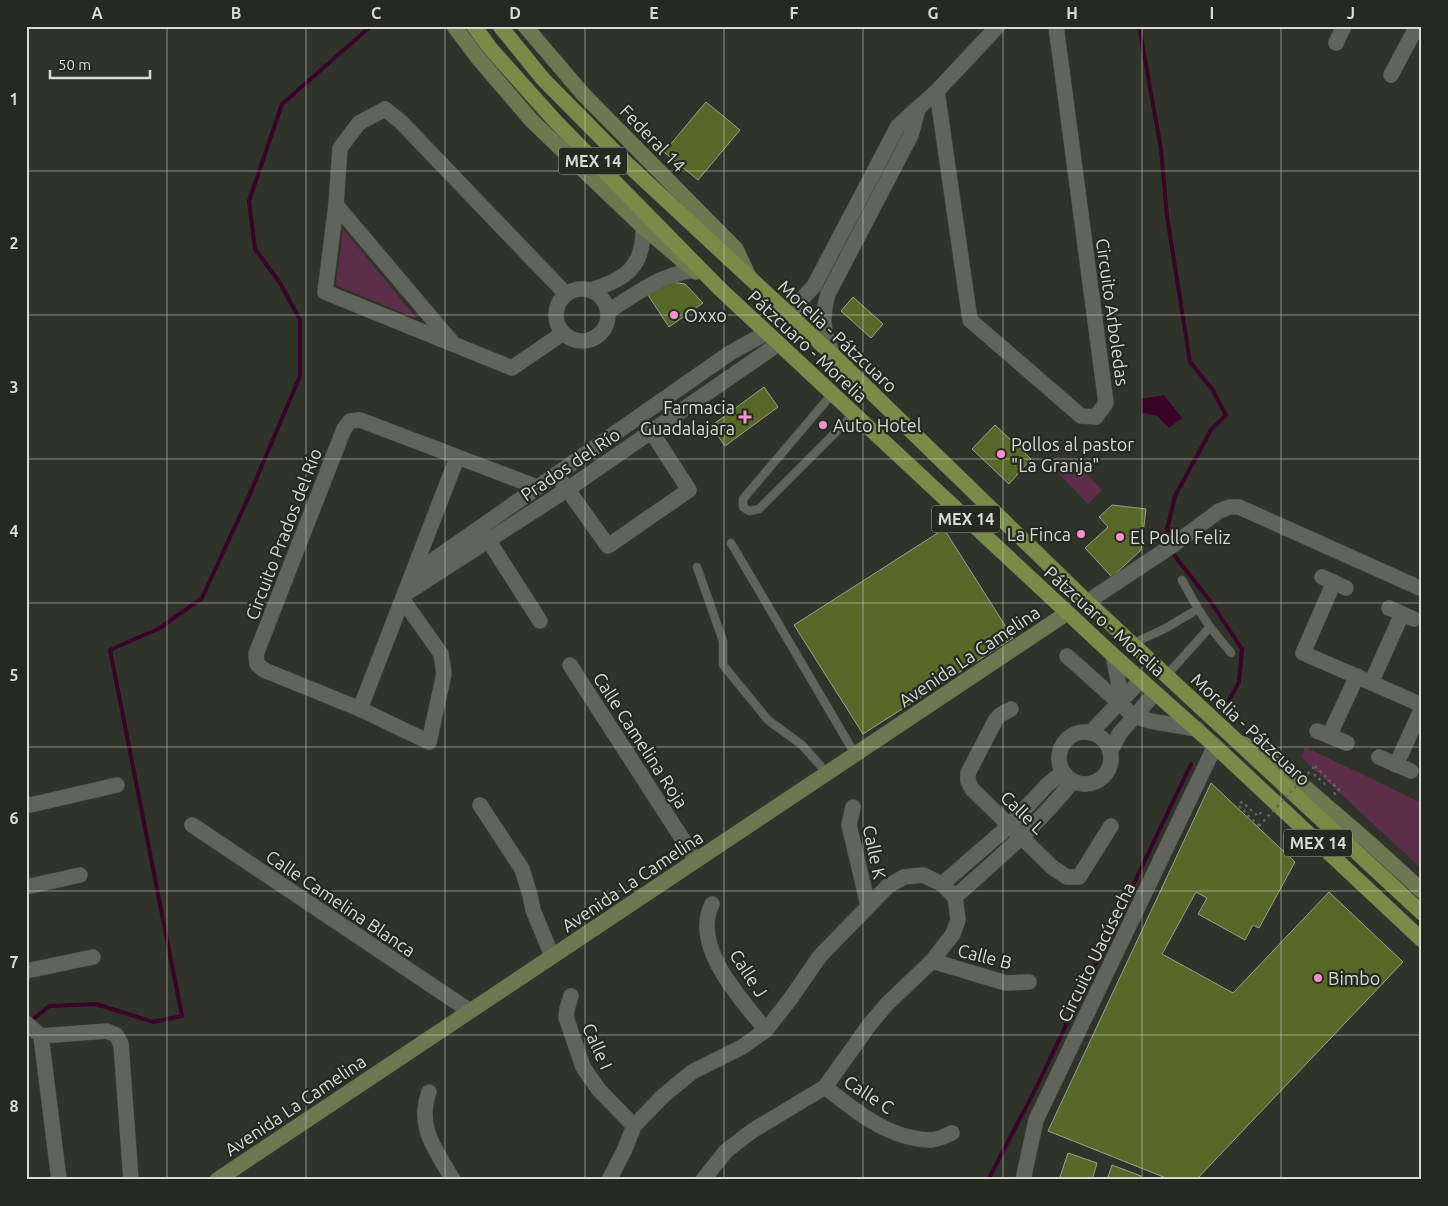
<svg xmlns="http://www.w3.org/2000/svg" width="1448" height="1206" font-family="Ubuntu,sans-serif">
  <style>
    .green { fill: #5c2e4a }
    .water { fill: #390428 }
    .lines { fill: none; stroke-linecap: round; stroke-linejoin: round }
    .stream { stroke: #390428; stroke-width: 4 }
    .building { fill: #586828; stroke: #9a9e93 }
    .lane-casing { stroke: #4e5049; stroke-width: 9 }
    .street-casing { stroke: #4e5049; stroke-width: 16 }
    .secondary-casing { stroke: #4e5049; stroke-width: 16 }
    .primary-casing { stroke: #4e5049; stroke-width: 16 }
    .path { stroke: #64675f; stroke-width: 2.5; stroke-dasharray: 2.5 4; stroke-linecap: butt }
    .lane { stroke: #60645a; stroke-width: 8 }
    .street { stroke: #60645a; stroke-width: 15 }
    .secondary { stroke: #6d7850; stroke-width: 15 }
    .primary { stroke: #798b46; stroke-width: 15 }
    .path-bridge { stroke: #64675f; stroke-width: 2.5; stroke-dasharray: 2.5 4; stroke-linecap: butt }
    .grid { fill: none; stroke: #d8dad5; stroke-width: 1; stroke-opacity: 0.55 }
    .poi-dot { fill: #f790ce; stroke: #262920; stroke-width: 2 }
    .labels { text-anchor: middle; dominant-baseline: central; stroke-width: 4.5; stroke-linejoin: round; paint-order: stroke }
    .shield { fill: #262920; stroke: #a3a59f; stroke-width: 1 }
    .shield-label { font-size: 16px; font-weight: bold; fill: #d8dad5 }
    .street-label { font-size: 18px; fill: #d8dad5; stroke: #262920 }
    .poi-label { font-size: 18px; fill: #d8dad5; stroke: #262920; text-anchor: start }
    .neatline { fill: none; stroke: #d8dad5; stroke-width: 2 }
    .grid-label { font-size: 16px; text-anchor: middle; font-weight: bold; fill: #d8dad5 }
  </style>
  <rect width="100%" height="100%" fill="#30332a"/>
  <!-- green -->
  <g class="green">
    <path d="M343,229L417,319L336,285Z"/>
    <path d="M1072,458L1102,490L1088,504L1057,472Z"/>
    <path d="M1305,747L1422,803V869L1301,757Z"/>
  </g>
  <!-- water -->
  <path class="water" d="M1164,395L1182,418L1169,428L1157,416L1142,413L1141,399Z"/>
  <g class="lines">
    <!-- stream -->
    <g class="stream">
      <path d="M1139,26L1161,149L1167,216L1190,362L1212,389L1226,415L1211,430L1175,496L1167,530L1170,544"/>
      <path d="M1171,551L1210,601L1242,649L1239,682L1227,704"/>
      <path d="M30,1022L49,1006L96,1004L153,1022L182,1016L110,650L160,628L202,598L249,496L300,376V320L280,283L255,249L249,201L282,104L371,26"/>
      <path d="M988,1180L1037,1086L1191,764"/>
    </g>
  </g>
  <!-- building -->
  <g class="building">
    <path d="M706,102L740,130L698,180L664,152Z"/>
    <path d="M672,282L685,284L703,303L669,327L648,295Z"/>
    <path d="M853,297L883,324L871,338L841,311Z"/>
    <path d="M764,387L778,407L725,446L711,426Z"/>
    <path d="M995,425L1031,459L1009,484L972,449Z"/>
    <path d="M1112,505L1146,509L1141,550L1112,577L1085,548L1108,527L1099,517Z"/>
    <path d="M944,529L1013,638L863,734L794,625Z"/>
    <path d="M1211,783L1295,862L1259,928L1253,925L1245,940L1198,914L1207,898L1196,892L1162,954L1233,993L1329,892L1403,962L1196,1180H1171L1048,1131Z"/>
    <path d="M1068,1153L1097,1163L1092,1180H1059Z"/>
    <path d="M1112,1165L1141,1176L1140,1180H1107Z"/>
  </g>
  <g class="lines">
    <!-- lane casing -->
    <g class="lane-casing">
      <g id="lane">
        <path d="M832,394L743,499V507L749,511L759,509L854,414"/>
        <path d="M731,543L855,754"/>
        <path d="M697,567L723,641V665L768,720L802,745L827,773"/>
        <path d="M1182,580L1198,609"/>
        <path d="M1210,627L1231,653"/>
        <path d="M1132,644L1166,628L1198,609L1210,627L1166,676"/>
      </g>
    </g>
    <!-- street casing -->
    <g class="street-casing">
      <g id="street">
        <path d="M1336,43L1344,26"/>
        <path d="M1391,75L1417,26"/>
        <path d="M937,91L970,320L1081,416L1096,417L1106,403L1056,26"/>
        <path d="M336,205L451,341"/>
        <circle cx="582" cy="315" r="26"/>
        <path d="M591,290C627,279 644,266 643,227"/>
        <path d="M609,311C637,293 659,276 693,270"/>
        <path d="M788,314L814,286L898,126L937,91L998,26"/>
        <path d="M563,333L512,368L325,292L336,205L340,148L359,123L385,109L401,122L566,294"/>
        <path d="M834,356C823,333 821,319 828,294L911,135L918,109"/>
        <path d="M562,482L608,546L689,490L651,431"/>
        <path d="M483,532L540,621"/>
        <path d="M412,575L730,353L766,333"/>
        <path d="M1322,577L1346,588"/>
        <path d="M1334,582L1303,653L1422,705"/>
        <path d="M405,594L568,489L778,344"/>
        <path d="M403,600L441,654L444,674L429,742L360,709L264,670L257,664L256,654L344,429L350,421L360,420L537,487"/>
        <path d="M1087,602L1173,545L1219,511L1230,507H1239L1422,589"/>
        <path d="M1389,608L1414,619"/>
        <path d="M1113,655L1122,700"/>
        <path d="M1067,656L1134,716L1150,721L1197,729"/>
        <path d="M570,665L696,860"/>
        <path d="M1371,683L1402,614"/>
        <path d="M360,709L457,458"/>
        <path d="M1011,709L1000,715L995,721L968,773V781L972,789L1052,867L1067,877H1079L1111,826"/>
        <path d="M1317,731L1347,743"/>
        <circle cx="1085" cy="758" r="26"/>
        <path d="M1090,733L1141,680"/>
        <path d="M1329,736L1357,676"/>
        <path d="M1110,752L1120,733L1155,693"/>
        <path d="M1379,757L1411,771"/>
        <path d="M1396,765L1422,708"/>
        <path d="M480,805L522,869L530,895L533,910L552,956"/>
        <path d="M26,806L117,785"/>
        <path d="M853,807L849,825L868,905"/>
        <path d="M192,825L470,1011"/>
        <path d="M942,884L1009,826L1047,785L1063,772"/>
        <path d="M26,887L80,875"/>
        <path d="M955,897C996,860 1038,825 1072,782"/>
        <path d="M712,904C691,946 740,998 766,1030"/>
        <path d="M932,961L1006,983L1029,982"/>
        <path d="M26,971L93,957"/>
        <path d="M571,996L567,1009L566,1017L583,1067L599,1090L634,1126"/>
        <path d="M26,1023L41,1036"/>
        <path d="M41,1036L107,1031L116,1035L121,1044L131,1180"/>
        <path d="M41,1036L59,1180"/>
        <path d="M825,1087C855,1111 889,1139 930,1140C937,1140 945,1136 952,1133"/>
        <path d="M429,1092C416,1127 436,1150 453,1180"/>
        <path d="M609,1180L624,1151L634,1126L663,1096L692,1072L742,1047L766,1030L791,998L820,956L888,886L904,877L923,875L942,884L955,897L958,920L953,934L932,961L887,1004L870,1024L825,1087L752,1131L726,1151L703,1180"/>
        <path d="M1023,1180L1036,1120L1215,746"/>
      </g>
    </g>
    <!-- secondary casing -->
    <g class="secondary-casing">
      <g id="secondary">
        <path d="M454,26L478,58L532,121L643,227L696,272"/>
        <path d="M525,26L583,94L736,249L749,277"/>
        <path d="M1244,744C1276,761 1303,785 1330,809C1361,835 1392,863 1422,891"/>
        <path d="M217,1180L1067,613"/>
      </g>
    </g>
    <!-- primary casing -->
    <g class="primary-casing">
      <g id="primary">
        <path d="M474,26L490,48L557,123L720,289L1113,655L1215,746L1422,940"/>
        <path d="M500,26L543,79L624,161L835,357L1083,598L1422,913"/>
      </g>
    </g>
    <!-- path -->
    <g class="path">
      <path d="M1315,766L1339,790L1335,794L1334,792"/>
      <path d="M1314,776L1315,775L1328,787"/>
      <path d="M1259,826L1238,805L1242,802L1258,816L1263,810"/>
    </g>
    <!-- lane -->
    <use href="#lane" class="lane"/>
    <!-- street -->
    <use href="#street" class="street"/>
    <!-- secondary -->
    <use href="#secondary" class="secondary"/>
    <!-- primary -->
    <use href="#primary" class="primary"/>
    <!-- path-bridge -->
    <path class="path-bridge" d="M1259,826L1315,766"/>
  </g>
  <!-- grid -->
  <path class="grid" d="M167,26V1180M306,26V1180M445,26V1180M585,26V1180M724,26V1180M863,26V1180M1003,26V1180M1142,26V1180M1281,26V1180M26,171H1422M26,315H1422M26,459H1422M26,603H1422M26,747H1422M26,891H1422M26,1035H1422"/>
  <!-- markers -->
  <g class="poi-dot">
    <circle cx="674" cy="315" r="5"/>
    <path d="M742.5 409.5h5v5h5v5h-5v5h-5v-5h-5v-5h5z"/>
    <circle cx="823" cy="425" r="5"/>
    <circle cx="1001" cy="454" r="5"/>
    <circle cx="1081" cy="534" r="5"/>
    <circle cx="1120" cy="537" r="5"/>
    <circle cx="1318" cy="978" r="5"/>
  </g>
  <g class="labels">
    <!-- shield labels -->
    <g class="shield">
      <rect x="559" y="147.5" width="68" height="27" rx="4"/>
      <rect x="932" y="505.5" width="68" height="27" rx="4"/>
      <rect x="1284" y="829.5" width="68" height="27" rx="4"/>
    </g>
    <g class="shield-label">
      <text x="593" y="161">MEX 14</text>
      <text x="966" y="519">MEX 14</text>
      <text x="1318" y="843">MEX 14</text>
    </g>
    <!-- street labels -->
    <g class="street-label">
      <text transform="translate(653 138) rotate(46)">Federal 14</text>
      <text transform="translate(1113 312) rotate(82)">Circuito Arboledas</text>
      <text transform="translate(838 336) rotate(43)">Morelia - Pátzcuaro</text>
      <text transform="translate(808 346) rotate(43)">Pátzcuaro - Morelia</text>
      <text transform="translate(570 464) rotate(-34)">Prados del Río</text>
      <text transform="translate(283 534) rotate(-69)">Circuito Prados del Río</text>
      <text transform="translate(1105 621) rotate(42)">Pátzcuaro - Morelia</text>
      <text transform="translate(969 656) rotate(-34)">Avenida La Camelina</text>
      <text transform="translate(1251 729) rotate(43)">Morelia - Pátzcuaro</text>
      <text transform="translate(641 740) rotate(57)">Calle Camelina Roja</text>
      <text transform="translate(1023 812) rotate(44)">Calle L</text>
      <text transform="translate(875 852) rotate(78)">Calle K</text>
      <text transform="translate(632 881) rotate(-34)">Avenida La Camelina</text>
      <text transform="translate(341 903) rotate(34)">Calle Camelina Blanca</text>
      <text transform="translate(1096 952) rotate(-64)">Circuito Uacúsecha</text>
      <text transform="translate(985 956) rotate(14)">Calle B</text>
      <text transform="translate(749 973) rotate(57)">Calle J</text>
      <text transform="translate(598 1046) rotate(66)">Calle I</text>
      <text transform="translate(869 1094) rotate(33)">Calle C</text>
      <text transform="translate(295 1105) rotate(-34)">Avenida La Camelina</text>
    </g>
    <!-- poi labels -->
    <g class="poi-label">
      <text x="684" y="315">Oxxo</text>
      <text x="735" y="407" text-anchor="end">Farmacia<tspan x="735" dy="21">Guadalajara</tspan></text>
      <text x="833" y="425">Auto Hotel</text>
      <text x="1011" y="444">Pollos al pastor<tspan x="1011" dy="21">"La Granja"</tspan></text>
      <text x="1071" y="534" text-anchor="end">La Finca</text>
      <text x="1130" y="537">El Pollo Feliz</text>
      <text x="1328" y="978">Bimbo</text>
    </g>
  </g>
  <!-- border -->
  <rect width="1448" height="1206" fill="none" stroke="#262920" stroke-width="55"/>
  <!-- scale -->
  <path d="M50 70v8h100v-8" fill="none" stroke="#d8dad5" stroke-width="2.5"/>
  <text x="58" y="70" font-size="15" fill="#d8dad5" stroke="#262920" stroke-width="4" paint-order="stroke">50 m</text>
  <rect x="28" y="28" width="1392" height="1150" class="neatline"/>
  <g class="grid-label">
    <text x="97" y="19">A</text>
    <text x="236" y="19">B</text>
    <text x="376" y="19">C</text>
    <text x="515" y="19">D</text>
    <text x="654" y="19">E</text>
    <text x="794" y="19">F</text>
    <text x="933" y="19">G</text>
    <text x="1072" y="19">H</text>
    <text x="1212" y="19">I</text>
    <text x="1351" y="19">J</text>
    <text x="14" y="105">1</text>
    <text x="14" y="249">2</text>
    <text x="14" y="393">3</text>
    <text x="14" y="537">4</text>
    <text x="14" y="681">5</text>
    <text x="14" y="824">6</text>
    <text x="14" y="968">7</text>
    <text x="14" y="1112">8</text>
  </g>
</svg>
